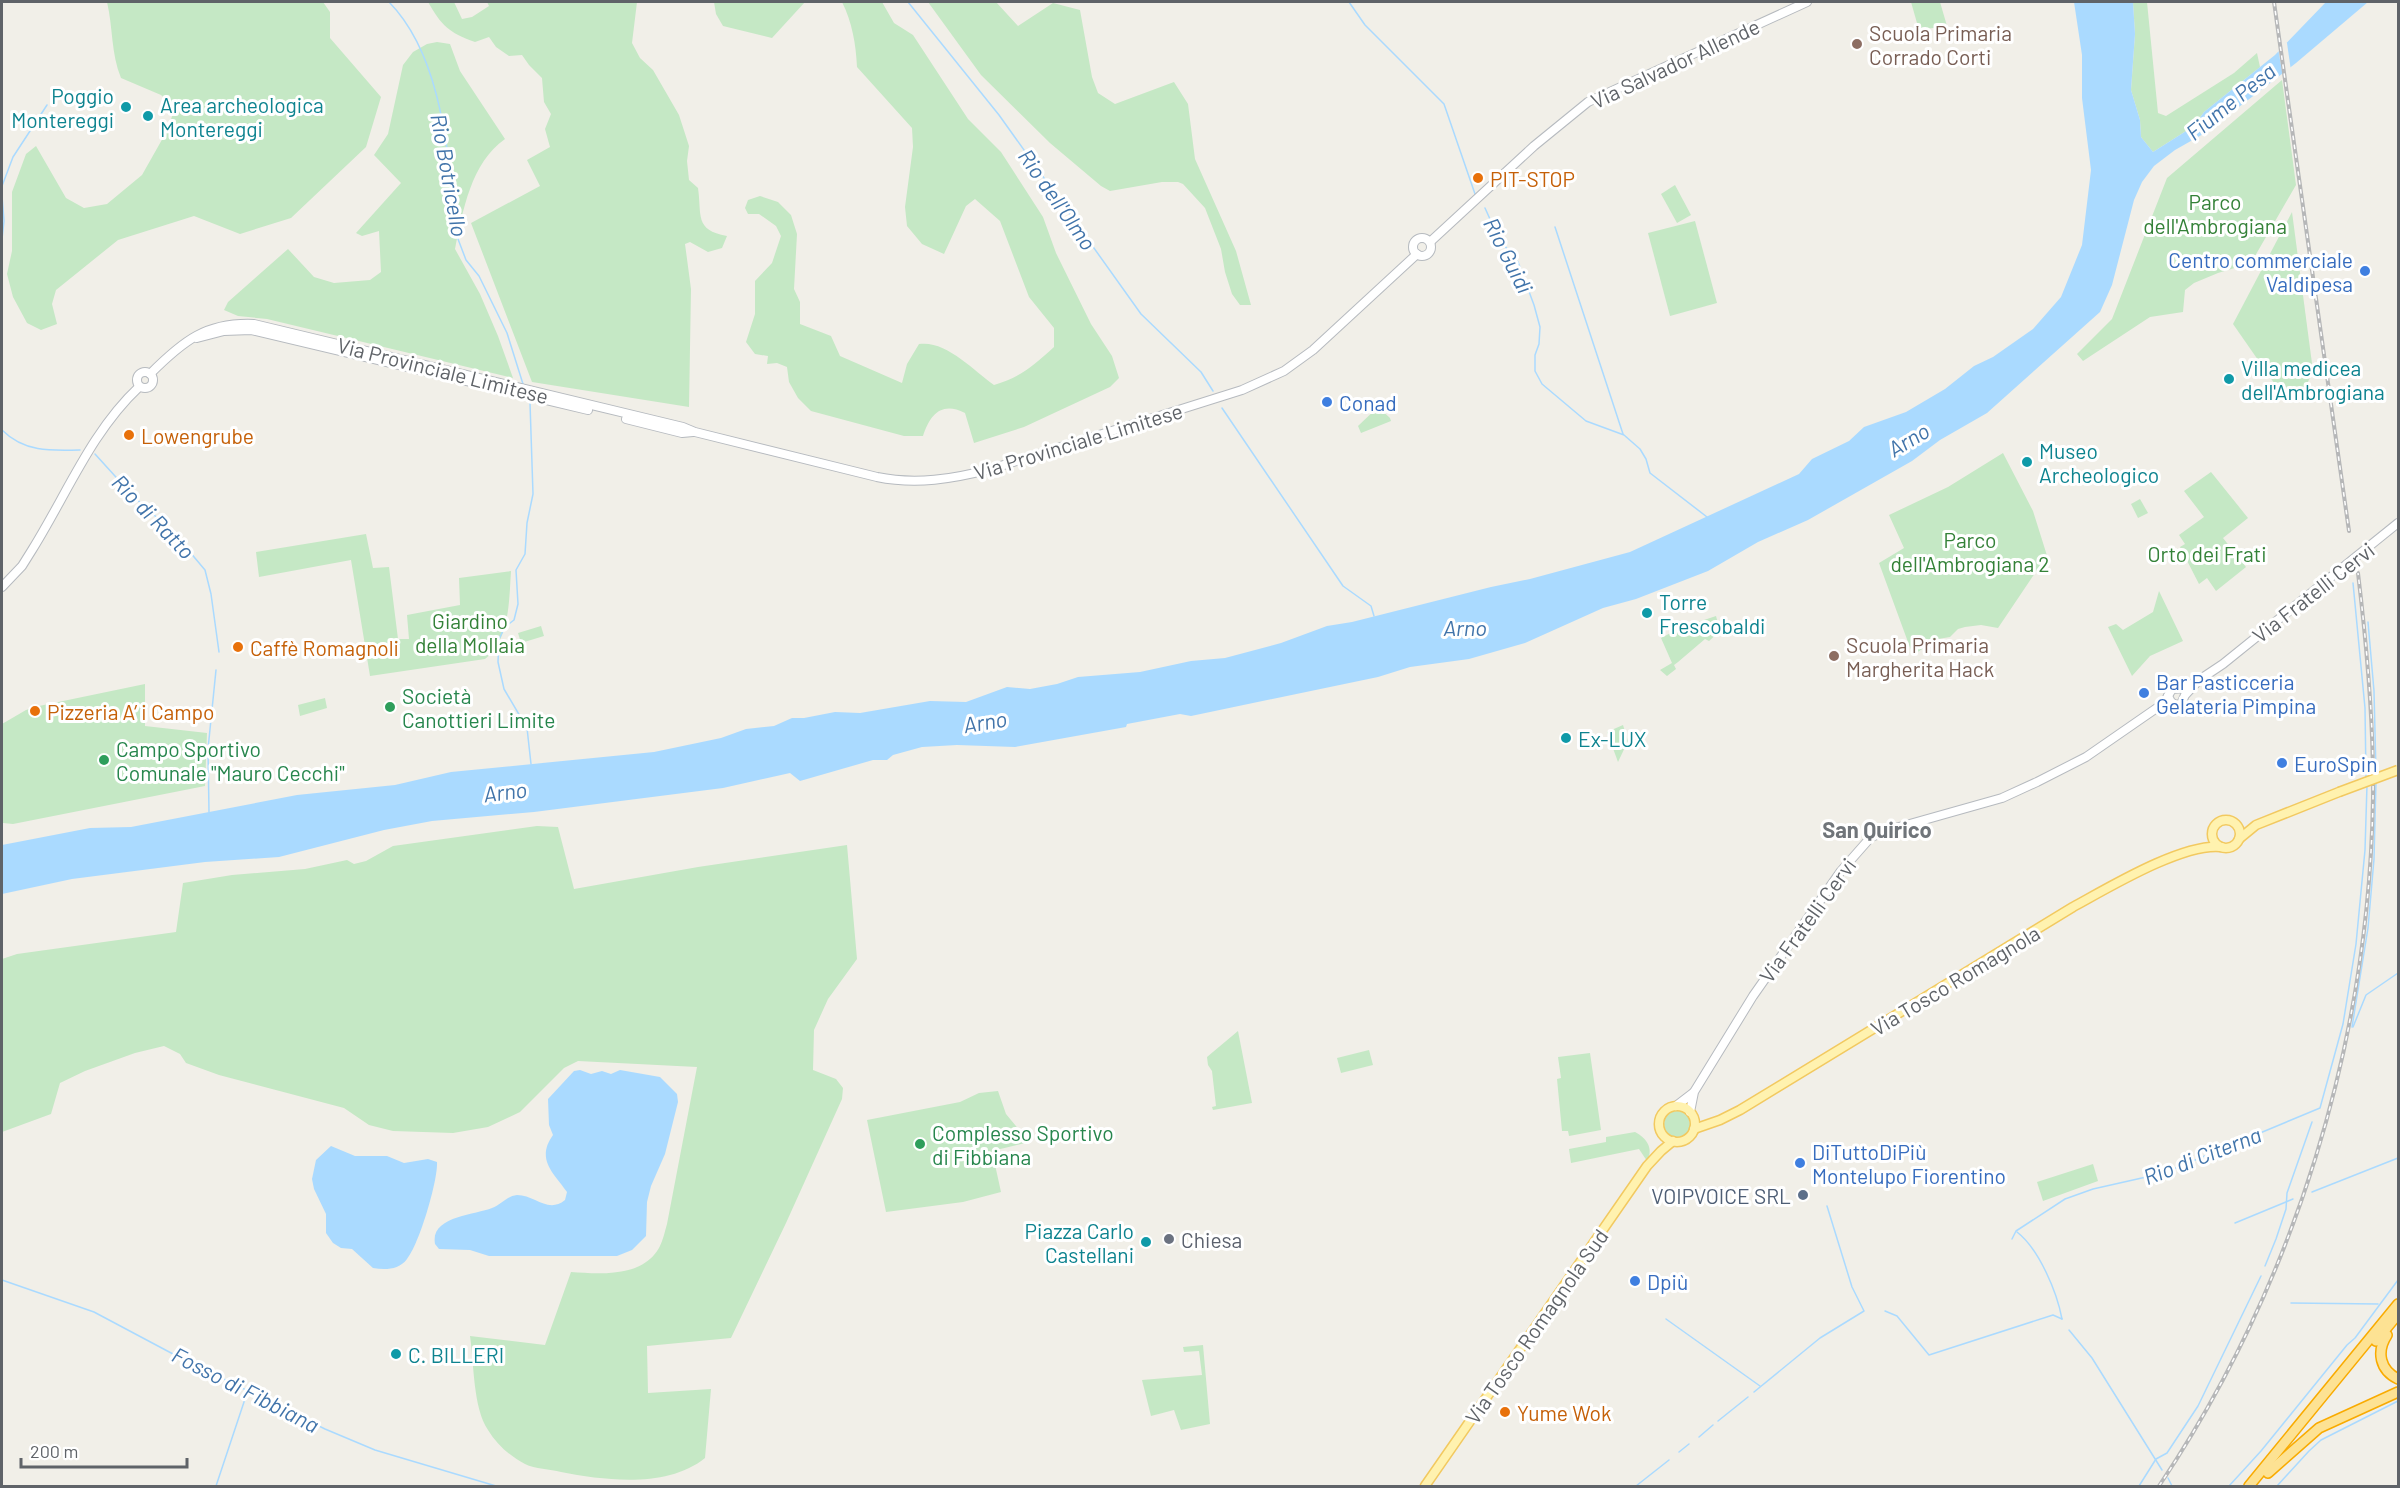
<svg xmlns="http://www.w3.org/2000/svg" width="2400" height="1488" font-family="Barlow,sans-serif">
  <style>
    .green { fill: #c5e8c5 }
    .water { fill: #aadaff }
    .pier { fill: #f1efe8 }
    .lines { fill: none; stroke-linecap: round; stroke-linejoin: round }
    .stream { stroke: #aadaff; stroke-width: 1.5 }
    .secondary-casing { stroke: #b6babf; stroke-width: 10 }
    .primary-casing { stroke: #f2c960; stroke-width: 11 }
    .highway-casing { stroke: #f9ab00; stroke-width: 12 }
    .secondary { stroke: #fff; stroke-width: 8 }
    .primary { stroke: #fff2af; stroke-width: 8 }
    .highway { stroke: #fde293; stroke-width: 9 }
    .rail-casing { stroke: #b6b7b8; stroke-width: 4 }
    .rail { stroke: #fff; stroke-width: 1.5; stroke-dasharray: 4.5; stroke-linecap: butt }
    .primary-bridge-casing { stroke: #f2c960; stroke-width: 11; stroke-linecap: butt }
    .primary-bridge { stroke: #fff2af; stroke-width: 8 }
    .education-dot { fill: #8d6e63; stroke: #fff; stroke-width: 2 }
    .culture-dot { fill: #0f9aa8; stroke: #fff; stroke-width: 2 }
    .food-dot { fill: #e8710a; stroke: #fff; stroke-width: 2 }
    .shop-dot { fill: #3f7fe0; stroke: #fff; stroke-width: 2 }
    .leisure-dot { fill: #2e9e5b; stroke: #fff; stroke-width: 2 }
    .service-dot { fill: #5c6f8a; stroke: #fff; stroke-width: 2 }
    .worship-dot { fill: #6b7280; stroke: #fff; stroke-width: 2 }
    .labels { text-anchor: middle; dominant-baseline: central; stroke-width: 6; stroke-linejoin: round; paint-order: stroke }
    .education-label { font-size: 21px; fill: #785e54; stroke: #fff; text-anchor: start }
    .street-label { font-size: 21px; fill: #5f6368; stroke: #fff }
    .culture-label { font-size: 21px; fill: #0d838f; stroke: #fff; text-anchor: start }
    .food-label { font-size: 21px; fill: #c56008; stroke: #fff; text-anchor: start }
    .park-label { font-size: 21px; fill: #348238; stroke: #fff }
    .shop-label { font-size: 21px; fill: #366cbe; stroke: #fff; text-anchor: start }
    .leisure-label { font-size: 21px; fill: #27864d; stroke: #fff; text-anchor: start }
    .service-label { font-size: 21px; fill: #4e5e75; stroke: #fff; text-anchor: end }
    .worship-label { font-size: 21px; fill: #5b616d; stroke: #fff; text-anchor: start }
    .water-label { font-size: 22px; font-style: italic; fill: #4174aa; stroke: #fff }
    .neighbourhood-label { font-size: 22px; font-weight: bold; fill: #70757a; stroke: #fff }
  </style>
  <rect width="100%" height="100%" fill="#f1efe8"/>
  <!-- green -->
  <g class="green">
    <path d="M107,2H323L330,12V38L381,97L366,147L291,218L240,234L194,216L118,240L56,290L52,304L57,324L41,330L27,323L13,297L7,274L12,251V192L26,154L36,146L66,198L84,208L107,204L142,175L168,129L173,113L170,103L161,95L121,78C111,54 113,27 107,2Z"/>
    <path d="M428,2H454L462,19L472,17L489,6L487,2H637L632,43L640,58L653,70L679,115L689,146L687,161L689,180L698,188C702,215 694,230 727,236L722,248L708,252L690,242L685,244L691,289L689,407L532,382L471,223L540,186L527,160L550,147L545,129L551,114L544,102L542,78L529,65L522,55L509,56L496,47L489,37L475,42C448,32 442,26 428,2Z"/>
    <path d="M714,2H805L772,38L723,26L716,14Z"/>
    <path d="M842,2H882L894,23L913,35L968,119L1001,152L1043,217L1056,253L1091,324L1112,356L1119,378L1110,387L1024,427L974,443L965,413C942,401 930,414 923,436H904L811,411L798,398L789,382L787,367L777,363L767,364L768,356L755,354L746,342L755,314V281L772,263L781,236L776,226L759,214H748L745,208L748,200L760,196L778,202L791,215L797,234L794,289L800,302V324L831,336L840,356L902,383L907,364L919,344C946,340 973,370 994,385C1021,377 1033,366 1054,347V328L1029,297L1000,221L975,199L966,206L944,254L922,244L907,226L905,207L913,147L912,128L857,67C856,44 852,22 842,2Z"/>
    <path d="M928,2H996L1018,26L1053,3L1080,10L1092,77L1098,93L1115,104L1174,82L1188,104L1195,159L1236,251L1251,305H1240L1232,294L1225,272L1221,249L1205,208L1183,184L1178,182H1162L1110,191L1101,186L1050,143L981,75Z"/>
    <path d="M1911,2H1940L1947,26L1919,30Z"/>
    <path d="M2133,2H2147L2158,113L2166,116L2234,73L2257,53L2260,67L2204,112L2194,126L2153,152L2141,137L2140,120L2131,90L2135,34Z"/>
    <path d="M437,42L450,44L460,71L505,139C471,163 463,210 455,249L480,294L498,336L513,378L267,319L238,316L224,310L228,302L288,249L314,277L334,283L370,280L381,272L379,231L362,236L356,233L401,183L374,155L388,134L403,65L413,52L427,44Z"/>
    <path d="M2282,80L2296,185L2251,263L2218,273L2194,283L2185,290L2183,312L2150,317L2083,361L2077,354L2112,319L2167,178Z"/>
    <path d="M1675,185L1691,215L1677,223L1661,194Z"/>
    <path d="M2292,212L2313,371L2300,399L2288,403L2233,324Z"/>
    <path d="M1695,221L1717,303L1670,316L1648,233Z"/>
    <path d="M1378,407L1390,418L1391,421L1361,433L1358,426Z"/>
    <path d="M2003,453L2033,511L2049,562L2045,567L2042,565L2037,570L1998,628L1981,625L1965,627L1958,629L1950,637L1938,639L1916,653H1912L1879,563L1904,548L1889,515L1948,487Z"/>
    <path d="M2211,472L2248,518L2223,538L2246,567L2216,591L2207,578L2199,584L2180,547L2185,544L2179,535L2204,517L2184,491Z"/>
    <path d="M2140,499L2148,513L2138,518L2131,504Z"/>
    <path d="M366,534L373,568L389,567L398,639H409L407,615L460,605L459,578L511,571C509,600 510,640 485,659L370,676L351,560L259,577L256,552Z"/>
    <path d="M2159,591L2183,641L2150,656L2132,676L2108,627L2116,624L2123,630L2153,612Z"/>
    <path d="M1716,616L1720,631L1709,641L1705,639L1678,662L1674,665L1676,669L1667,676L1660,670L1672,663L1661,638L1680,628Z"/>
    <path d="M541,626L544,636L521,643L518,633Z"/>
    <path d="M145,684V726L207,733L205,786L13,824L3,823L2,724L26,710L39,706Z"/>
    <path d="M325,698L327,708L300,716L298,705Z"/>
    <path d="M1623,725L1628,741L1618,762L1607,732Z"/>
    <path d="M537,826L558,827L574,889L698,867L847,845L857,959L828,999L814,1030L813,1070L836,1079L843,1088L842,1099L786,1223L731,1338L647,1346L648,1393L711,1389L705,1458C668,1488 607,1481 561,1472C550,1469 535,1469 525,1464C510,1456 497,1445 488,1430C473,1408 474,1363 470,1336L545,1345L571,1272C600,1274 644,1278 660,1246C663,1240 665,1231 667,1224L697,1067L578,1061L564,1068L520,1112L488,1127L453,1133L393,1131L369,1125L344,1108L219,1075L186,1063L180,1054L164,1046L135,1053L85,1071L60,1083L51,1114L2,1132V959L17,954L176,932L183,883L232,875L305,869L347,860L354,864L366,861L393,846Z"/>
    <path d="M1238,1031L1252,1103L1213,1110L1212,1107L1216,1106L1212,1071L1208,1065L1207,1057Z"/>
    <path d="M1369,1050L1373,1065L1341,1073L1337,1058Z"/>
    <path d="M1590,1053L1601,1130L1569,1136L1568,1131H1562L1557,1079L1561,1078L1558,1057Z"/>
    <path d="M998,1091L1006,1114L1029,1142L992,1151L1001,1192L963,1202L886,1212L867,1120L960,1102L979,1093Z"/>
    <circle cx="1677" cy="1124" r="13"/>
    <path d="M1635,1132C1647,1138 1654,1149 1647,1161L1639,1149L1571,1163L1569,1149L1606,1142V1137Z"/>
    <path d="M2093,1164L2098,1181L2043,1201L2037,1182Z"/>
    <path d="M1203,1345L1210,1424L1181,1430L1174,1410L1151,1416L1142,1380L1202,1375L1199,1351L1184,1352L1183,1347Z"/>
  </g>
  <!-- water -->
  <g class="water">
    <path d="M2074,2H2133L2135,34L2131,90L2140,120L2141,137L2153,152L2194,126L2204,112L2275,55L2326,2H2368L2296,63L2205,133L2175,150L2154,166L2142,182L2134,200L2112,285L2100,312L1987,413L1940,440L1912,461L1808,520L1758,542L1708,571L1636,599L1603,608L1525,643L1469,659L1410,667L1378,677L1191,716L1180,714L1127,724L1126,727L1015,747L957,745L922,747L893,755L887,760H873L800,781L790,773L723,788L534,812L432,821L384,830L279,857L205,862L72,879L2,894V845L90,828L131,827L297,795L395,785L451,772L654,752L721,738L746,729L774,726L792,718H804L835,712L860,713L930,701L966,702L1007,687L1030,689L1057,684L1078,677L1140,672L1191,661L1225,658L1281,643L1327,626L1352,622L1491,587L1530,579L1630,552L1799,474L1812,459L1849,441L1864,427L1906,412L1945,389L1974,366L1993,357L2033,329L2061,297L2082,245L2091,170L2082,98V55Z"/>
    <path d="M580,1070L591,1074L602,1071L611,1074L620,1070L660,1077L677,1094L678,1102L665,1154L651,1186L647,1202L646,1236L632,1250L617,1256H489L470,1250L439,1249L435,1244C430,1216 475,1215 492,1208C501,1205 507,1196 517,1195C535,1195 548,1214 565,1200L567,1192C555,1174 535,1160 553,1135L549,1125L548,1099L574,1071Z"/>
    <path d="M331,1146L355,1156H387L404,1163L428,1159L437,1162C438,1181 419,1245 407,1259C399,1270 385,1270 373,1268L352,1249L341,1248L333,1243L326,1233V1214L314,1189L312,1179L316,1160Z"/>
  </g>
  <!-- pier -->
  <path class="pier" d="M2283,43H2287L2291,71L2283,77L2278,48Z"/>
  <g class="lines">
    <!-- stream -->
    <g class="stream">
      <path d="M389,2C445,59 448,163 458,239L466,260L479,276L507,333L523,384"/>
      <path d="M908,2L999,115L1141,314L1201,372L1213,391"/>
      <path d="M1349,2L1365,25L1444,104L1475,194"/>
      <path d="M2,186L13,157L47,105"/>
      <path d="M2,196L4,221L2,239"/>
      <path d="M1485,208L1499,239L1518,262L1534,305L1540,327L1539,344L1535,355V371L1542,384L1586,421L1624,435L1640,449L1646,459L1650,473L1707,517"/>
      <path d="M1555,227L1623,434"/>
      <path d="M530,403L533,494L527,523L525,554L516,570L518,604L514,620L505,627L499,639L498,662L504,689L527,728L531,764"/>
      <path d="M1222,408L1343,586L1371,606L1374,616"/>
      <path d="M2,430C24,452 50,451 80,450"/>
      <path d="M95,454L134,497L173,532L205,570L211,594L219,652"/>
      <path d="M2353,583L2365,708L2366,777"/>
      <path d="M2368,622L2374,691L2376,773"/>
      <path d="M209,812L208,749L216,670"/>
      <path d="M2352,1027L2368,928L2374,859L2376,781"/>
      <path d="M2353,1027L2366,995L2398,973"/>
      <path d="M2312,1192L2398,1158"/>
      <path d="M2235,1223L2293,1199"/>
      <path d="M2017,1232C2039,1249 2057,1292 2062,1319"/>
      <path d="M2012,1239L2016,1231L2065,1199L2093,1189L2164,1173L2320,1108L2343,1024L2356,944L2365,850L2367,785"/>
      <path d="M2265,1266L2276,1239L2286,1209L2287,1193L2312,1122"/>
      <path d="M2,1280L94,1312L173,1354L325,1429L375,1450L496,1486"/>
      <path d="M2291,1303L2378,1304"/>
      <path d="M1885,1311L1897,1316L1929,1355L2053,1315L2062,1319"/>
      <path d="M1666,1319L1760,1386"/>
      <path d="M2069,1330L2092,1358L2162,1470"/>
      <path d="M1754,1392L1820,1338L1864,1311L1852,1287L1827,1206"/>
      <path d="M1718,1421L1748,1397"/>
      <path d="M1699,1437L1713,1425"/>
      <path d="M1679,1452L1689,1444"/>
      <path d="M2168,1478L2172,1486"/>
      <path d="M216,1486L247,1393"/>
      <path d="M1636,1486L1669,1460"/>
      <path d="M2139,1486L2156,1459L2167,1453L2198,1406L2261,1276"/>
      <path d="M2229,1486L2261,1451L2347,1345L2355,1338L2398,1280"/>
      <path d="M2277,1486L2309,1451L2321,1440L2398,1401"/>
    </g>
    <!-- secondary casing -->
    <g class="secondary-casing">
      <g id="secondary">
        <circle cx="1422" cy="247" r="9"/>
        <path d="M1430,242L1534,146L1588,102L1807,2"/>
        <path d="M197,338L224,331L251,330L588,410"/>
        <circle cx="145" cy="380" r="8"/>
        <path d="M150,374C183,341 206,322 254,324L683,427L695,432L877,477C916,485 953,479 991,469L1242,390L1284,371L1313,350L1417,254"/>
        <path d="M626,419L682,433L693,432"/>
        <path d="M2,587L22,566L32,550C67,494 91,432 139,387"/>
        <path d="M2199,680L2184,688L2172,689L2168,696L2171,702L2176,705L2181,704L2185,695L2199,680L2223,664L2398,523"/>
        <path d="M1676,1106L1693,1093"/>
        <path d="M1690,1112L1694,1092L1753,996L1841,871L1871,837L1892,829L2002,798L2037,782L2086,757L2164,703L2168,696"/>
      </g>
    </g>
    <!-- primary casing -->
    <g class="primary-casing">
      <g id="primary">
        <circle cx="2226" cy="834" r="14"/>
        <path d="M2239,839L2256,825L2339,792"/>
        <circle cx="1677" cy="1124" r="18"/>
        <path d="M1694,1129L1720,1120L1740,1110L2073,907C2108,888 2182,843 2221,847"/>
        <path d="M1425,1486L1647,1166L1661,1151L1673,1141"/>
      </g>
    </g>
    <!-- highway casing -->
    <g class="highway-casing">
      <g id="highway">
        <path d="M2387,1335C2376,1352 2380,1370 2398,1379"/>
        <path d="M2376,1341L2398,1314"/>
        <path d="M2268,1473L2319,1428L2398,1392"/>
        <path d="M2249,1486L2398,1304"/>
      </g>
    </g>
    <!-- secondary -->
    <use href="#secondary" class="secondary"/>
    <!-- primary -->
    <use href="#primary" class="primary"/>
    <!-- highway -->
    <use href="#highway" class="highway"/>
    <!-- rail casing -->
    <g class="rail-casing">
      <g id="rail">
        <path d="M2274,2L2349,531"/>
        <path d="M2159,1486C2295,1284 2369,1042 2373,798C2374,723 2367,648 2358,573"/>
      </g>
    </g>
    <!-- rail -->
    <use href="#rail" class="rail"/>
    <!-- primary-bridge casing -->
    <g class="primary-bridge-casing">
      <path id="primary-bridge" d="M2339,792L2398,770"/>
    </g>
    <!-- primary-bridge -->
    <use href="#primary-bridge" class="primary-bridge"/>
  </g>
  <!-- markers -->
  <g class="education-dot">
    <circle cx="1857" cy="44" r="6"/>
    <circle cx="1834" cy="656" r="6"/>
  </g>
  <g class="culture-dot">
    <circle cx="126" cy="107" r="6"/>
    <circle cx="148" cy="116" r="6"/>
    <circle cx="2229" cy="379" r="6"/>
    <circle cx="2027" cy="462" r="6"/>
    <circle cx="1647" cy="613" r="6"/>
    <circle cx="1566" cy="738" r="6"/>
    <circle cx="1146" cy="1242" r="6"/>
    <circle cx="396" cy="1354" r="6"/>
  </g>
  <g class="food-dot">
    <circle cx="1478" cy="178" r="6"/>
    <circle cx="129" cy="435" r="6"/>
    <circle cx="238" cy="647" r="6"/>
    <circle cx="35" cy="711" r="6"/>
    <circle cx="1505" cy="1412" r="6"/>
  </g>
  <g class="shop-dot">
    <circle cx="2365" cy="271" r="6"/>
    <circle cx="1327" cy="402" r="6"/>
    <circle cx="2144" cy="693" r="6"/>
    <circle cx="2282" cy="763" r="6"/>
    <circle cx="1800" cy="1163" r="6"/>
    <circle cx="1635" cy="1281" r="6"/>
  </g>
  <g class="leisure-dot">
    <circle cx="390" cy="707" r="6"/>
    <circle cx="104" cy="760" r="6"/>
    <circle cx="920" cy="1144" r="6"/>
  </g>
  <circle class="service-dot" cx="1803" cy="1195" r="6"/>
  <circle class="worship-dot" cx="1169" cy="1239" r="6"/>
  <g class="labels">
    <!-- education labels -->
    <g class="education-label">
      <text x="1869" y="32">Scuola Primaria<tspan x="1869" dy="24">Corrado Corti</tspan></text>
      <text x="1846" y="644">Scuola Primaria<tspan x="1846" dy="24">Margherita Hack</tspan></text>
    </g>
    <!-- street labels -->
    <g class="street-label">
      <text transform="translate(1675 63) rotate(-25)">Via Salvador Allende</text>
      <text transform="translate(443 370) rotate(14)">Via Provinciale Limitese</text>
      <text transform="translate(1078 441) rotate(-17)">Via Provinciale Limitese</text>
      <text transform="translate(2313 592) rotate(-38)">Via Fratelli Cervi</text>
      <text transform="translate(1807 920) rotate(-54)">Via Fratelli Cervi</text>
      <text transform="translate(1955 980) rotate(-31)">Via Tosco Romagnola</text>
      <text transform="translate(1536 1326) rotate(-55)">Via Tosco Romagnola Sud</text>
    </g>
    <!-- culture labels -->
    <g class="culture-label">
      <text x="114" y="95" text-anchor="end">Poggio<tspan x="114" dy="24">Montereggi</tspan></text>
      <text x="160" y="104">Area archeologica<tspan x="160" dy="24">Montereggi</tspan></text>
      <text x="2241" y="367">Villa medicea<tspan x="2241" dy="24">dell'Ambrogiana</tspan></text>
      <text x="2039" y="450">Museo<tspan x="2039" dy="24">Archeologico</tspan></text>
      <text x="1659" y="601">Torre<tspan x="1659" dy="24">Frescobaldi</tspan></text>
      <text x="1578" y="738">Ex-LUX</text>
      <text x="1134" y="1230" text-anchor="end">Piazza Carlo<tspan x="1134" dy="24">Castellani</tspan></text>
      <text x="408" y="1354">C. BILLERI</text>
    </g>
    <!-- food labels -->
    <g class="food-label">
      <text x="1490" y="178">PIT-STOP</text>
      <text x="141" y="435">Lowengrube</text>
      <text x="250" y="647">Caffè Romagnoli</text>
      <text x="47" y="711">Pizzeria A’ i Campo</text>
      <text x="1517" y="1412">Yume Wok</text>
    </g>
    <!-- park labels -->
    <g class="park-label">
      <text x="2215" y="201">Parco<tspan x="2215" dy="24">dell'Ambrogiana</tspan></text>
      <text x="1970" y="539">Parco<tspan x="1970" dy="24">dell'Ambrogiana 2</tspan></text>
      <text x="2207" y="553">Orto dei Frati</text>
      <text x="470" y="620">Giardino<tspan x="470" dy="24">della Mollaia</tspan></text>
    </g>
    <!-- shop labels -->
    <g class="shop-label">
      <text x="2353" y="259" text-anchor="end">Centro commerciale<tspan x="2353" dy="24">Valdipesa</tspan></text>
      <text x="1339" y="402">Conad</text>
      <text x="2156" y="681">Bar Pasticceria<tspan x="2156" dy="24">Gelateria Pimpina</tspan></text>
      <text x="2294" y="763">EuroSpin</text>
      <text x="1812" y="1151">DiTuttoDiPiù<tspan x="1812" dy="24">Montelupo Fiorentino</tspan></text>
      <text x="1647" y="1281">Dpiù</text>
    </g>
    <!-- leisure labels -->
    <g class="leisure-label">
      <text x="402" y="695">Società<tspan x="402" dy="24">Canottieri Limite</tspan></text>
      <text x="116" y="748">Campo Sportivo<tspan x="116" dy="24">Comunale "Mauro Cecchi"</tspan></text>
      <text x="932" y="1132">Complesso Sportivo<tspan x="932" dy="24">di Fibbiana</tspan></text>
    </g>
    <!-- service labels -->
    <g class="service-label">
      <text x="1791" y="1195">VOIPVOICE SRL</text>
    </g>
    <!-- worship labels -->
    <g class="worship-label">
      <text x="1181" y="1239">Chiesa</text>
    </g>
    <!-- water labels -->
    <g class="water-label">
      <text transform="translate(2230 101) rotate(-39)">Fiume Pesa</text>
      <text transform="translate(450 175) rotate(80)">Rio Botricello</text>
      <text transform="translate(1058 199) rotate(55)">Rio dell'Olmo</text>
      <text transform="translate(1509 255) rotate(63)">Rio Guidi</text>
      <text transform="translate(1908 439) rotate(-31)">Arno</text>
      <text transform="translate(154 516) rotate(46)">Rio di Ratto</text>
      <text x="1465" y="627">Arno</text>
      <text transform="translate(985 721) rotate(-9)">Arno</text>
      <text transform="translate(505 791) rotate(-7)">Arno</text>
      <text transform="translate(2202 1155) rotate(-21)">Rio di Citerna</text>
      <text transform="translate(246 1389) rotate(27)">Fosso di Fibbiana</text>
    </g>
    <!-- neighbourhood labels -->
    <g class="neighbourhood-label">
      <text x="1877" y="829">San Quirico</text>
    </g>
  </g>
  <!-- border -->
  <rect width="2400" height="1488" fill="none" stroke="#5f6368" stroke-width="6"/>
  <!-- scale -->
  <path d="M21 1458v9h166v-9" fill="none" stroke="#5f6368" stroke-width="3"/>
  <text x="30" y="1458" font-size="18" fill="#5f6368" stroke="#ffffff" stroke-width="4.5" paint-order="stroke">200 m</text>
</svg>
